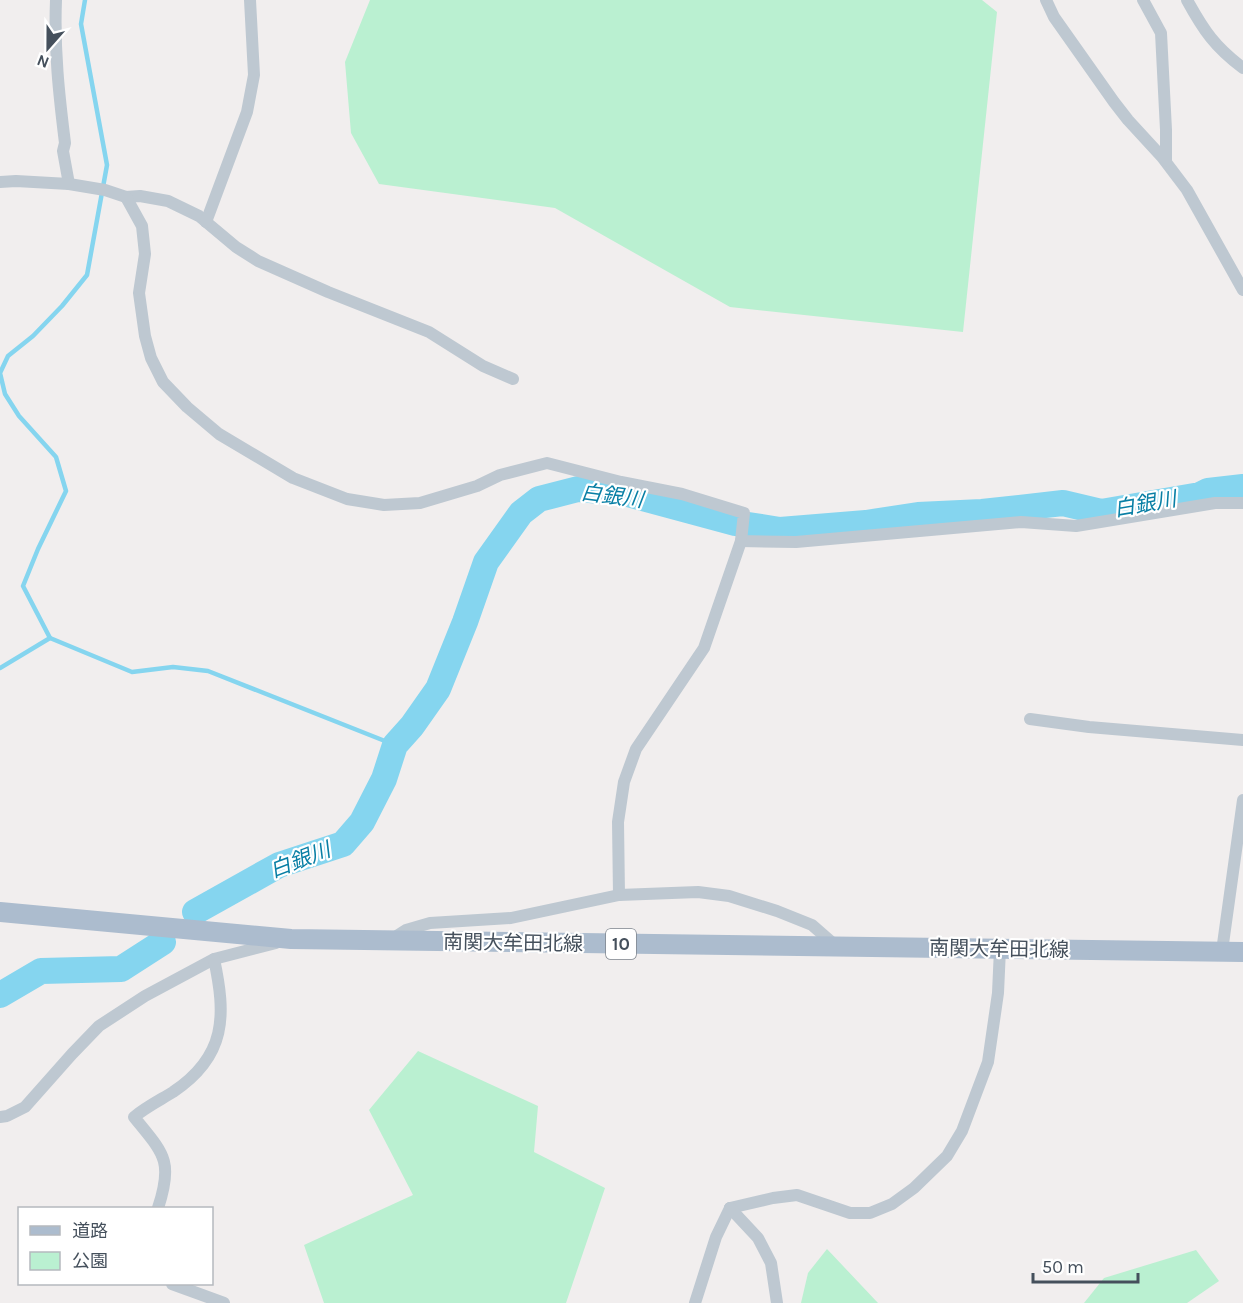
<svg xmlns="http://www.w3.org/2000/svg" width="1243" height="1303" font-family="Karla,'Noto Sans JP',sans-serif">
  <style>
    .green { fill: #baf0d1 }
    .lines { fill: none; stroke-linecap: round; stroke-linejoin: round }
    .stream { stroke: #85d5ef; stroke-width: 4.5 }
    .river { stroke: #85d5ef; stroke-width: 26 }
    .minor { stroke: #bec8d1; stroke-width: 12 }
    .primary { stroke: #acbcce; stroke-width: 20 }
    .labels { text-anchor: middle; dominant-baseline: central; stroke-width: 4.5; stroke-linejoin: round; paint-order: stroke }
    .shield { fill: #fff; stroke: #7d848d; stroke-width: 1.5 }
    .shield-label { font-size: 18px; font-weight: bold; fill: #45505c }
    .street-label { font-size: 20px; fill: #45505c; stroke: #fff }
    .water-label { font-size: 21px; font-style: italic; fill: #087fa5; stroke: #fff }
  </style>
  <rect width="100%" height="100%" fill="#f1eeee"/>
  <!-- green -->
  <g class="green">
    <path d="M370,0H982L997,12L963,332L730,307L555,208L379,184L351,133L345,62Z"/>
    <path d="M418,1051L538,1106L534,1152L605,1188L566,1303H324L304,1245L413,1195L369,1110Z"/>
    <path d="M827,1249L878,1303H801L808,1273Z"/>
    <path d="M1196,1250L1219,1281L1187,1303H1084L1104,1278Z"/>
  </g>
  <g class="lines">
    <!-- stream -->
    <g class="stream">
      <path d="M85,0L81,24L107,165L87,275L62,306L33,336L8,356L0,373L5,394L19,416L56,457L66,491L38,549L23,586L50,638L132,672L173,667L208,671L395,745"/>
      <path d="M0,668L50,638"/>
    </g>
    <!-- river -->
    <g class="river">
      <path d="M195,912L279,865L343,844L362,822L384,779L395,745L412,726L438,689L465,622L486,562L521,513L539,499L578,489L624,493L735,523L780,530L866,523L918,515L982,512L1063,503L1101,512L1200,495L1208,491L1243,487"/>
      <path d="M0,995L41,971L121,969L163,942"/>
    </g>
    <!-- minor -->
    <g class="minor">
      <path d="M56,0C54,49 59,95 65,143L63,151L69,184"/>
      <path d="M1046,0L1054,17L1114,102L1128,120L1162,157L1187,190L1243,290"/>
      <path d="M1143,0L1161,33L1166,130V161"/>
      <path d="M1187,0C1204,31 1215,47 1243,68"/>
      <path d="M0,182L16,181L69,184L105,190L126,197L140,196L168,201L199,216L236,247L258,261L328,292L429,332L483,366L513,379"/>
      <path d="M126,197L142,226L145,254L139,293L145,336L151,358L163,382L187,407L219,434L293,478L347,499L384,505L420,503L477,486L500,475L547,463L621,482L682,494L744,513L741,541L796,542L1021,522L1076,526L1215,503H1243"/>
      <path d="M206,222L247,112L254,75L250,0"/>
      <path d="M1030,719L1089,727L1243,740"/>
      <path d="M619,895L618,822L624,782L636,749L704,648L741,541"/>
      <path d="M392,939L406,930L430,923L511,918L619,895L698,892L729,896L777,911L812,925L836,946"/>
      <path d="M1222,951L1243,800"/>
      <path d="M0,1117L7,1116L25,1107L72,1054L99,1026L145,996L214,959L276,943"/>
      <path d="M158,1208C174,1160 163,1153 134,1117C146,1107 160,1100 173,1092C227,1056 226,1015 214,959"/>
      <path d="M730,1208L773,1198L797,1195L850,1213H870L892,1204L914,1188L947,1156L962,1131L988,1062L998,993L1000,949"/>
      <path d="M730,1208L758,1238L771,1263L777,1303"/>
      <path d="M172,1284L224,1303"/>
      <path d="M695,1303L716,1237L730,1208"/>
    </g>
    <!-- primary -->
    <path class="primary" d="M0,912L291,939L1243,952"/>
  </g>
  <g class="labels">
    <!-- shield labels -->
    <rect class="shield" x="606" y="929" width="30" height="30" rx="4.5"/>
    <g class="shield-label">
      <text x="621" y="944">10</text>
    </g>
    <!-- street labels -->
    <g class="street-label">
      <text transform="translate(513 943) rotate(1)">南関大牟田北線</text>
      <text transform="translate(999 949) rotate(1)">南関大牟田北線</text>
    </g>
    <!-- water labels -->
    <g class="water-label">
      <text transform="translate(612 496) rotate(7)">白銀川</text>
      <text transform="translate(1145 504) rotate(-10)">白銀川</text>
      <text transform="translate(300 860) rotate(-21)">白銀川</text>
    </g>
  </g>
  <!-- legend -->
  <rect x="18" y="1207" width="195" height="78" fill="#ffffff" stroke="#b5b9be" stroke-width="1.5"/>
  <rect x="30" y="1226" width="30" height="9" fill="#acbcce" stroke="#b5b9be" stroke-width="1.5"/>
  <text x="72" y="1237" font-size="18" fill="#45505c">道路</text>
  <rect x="30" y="1252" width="30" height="18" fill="#baf0d1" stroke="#b5b9be" stroke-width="1.5"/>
  <text x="72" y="1267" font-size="18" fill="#45505c">公園</text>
  <!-- north arrow -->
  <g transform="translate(48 48) rotate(201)" stroke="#ffffff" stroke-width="4.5" paint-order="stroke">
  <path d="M0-4.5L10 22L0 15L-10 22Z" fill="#45505c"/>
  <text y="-9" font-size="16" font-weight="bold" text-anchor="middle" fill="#45505c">N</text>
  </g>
  <!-- scale -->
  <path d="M1033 1273v9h105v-9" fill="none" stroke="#45505c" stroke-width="3"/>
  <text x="1042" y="1273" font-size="18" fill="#45505c" stroke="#ffffff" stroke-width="4.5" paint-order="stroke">50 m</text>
</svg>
